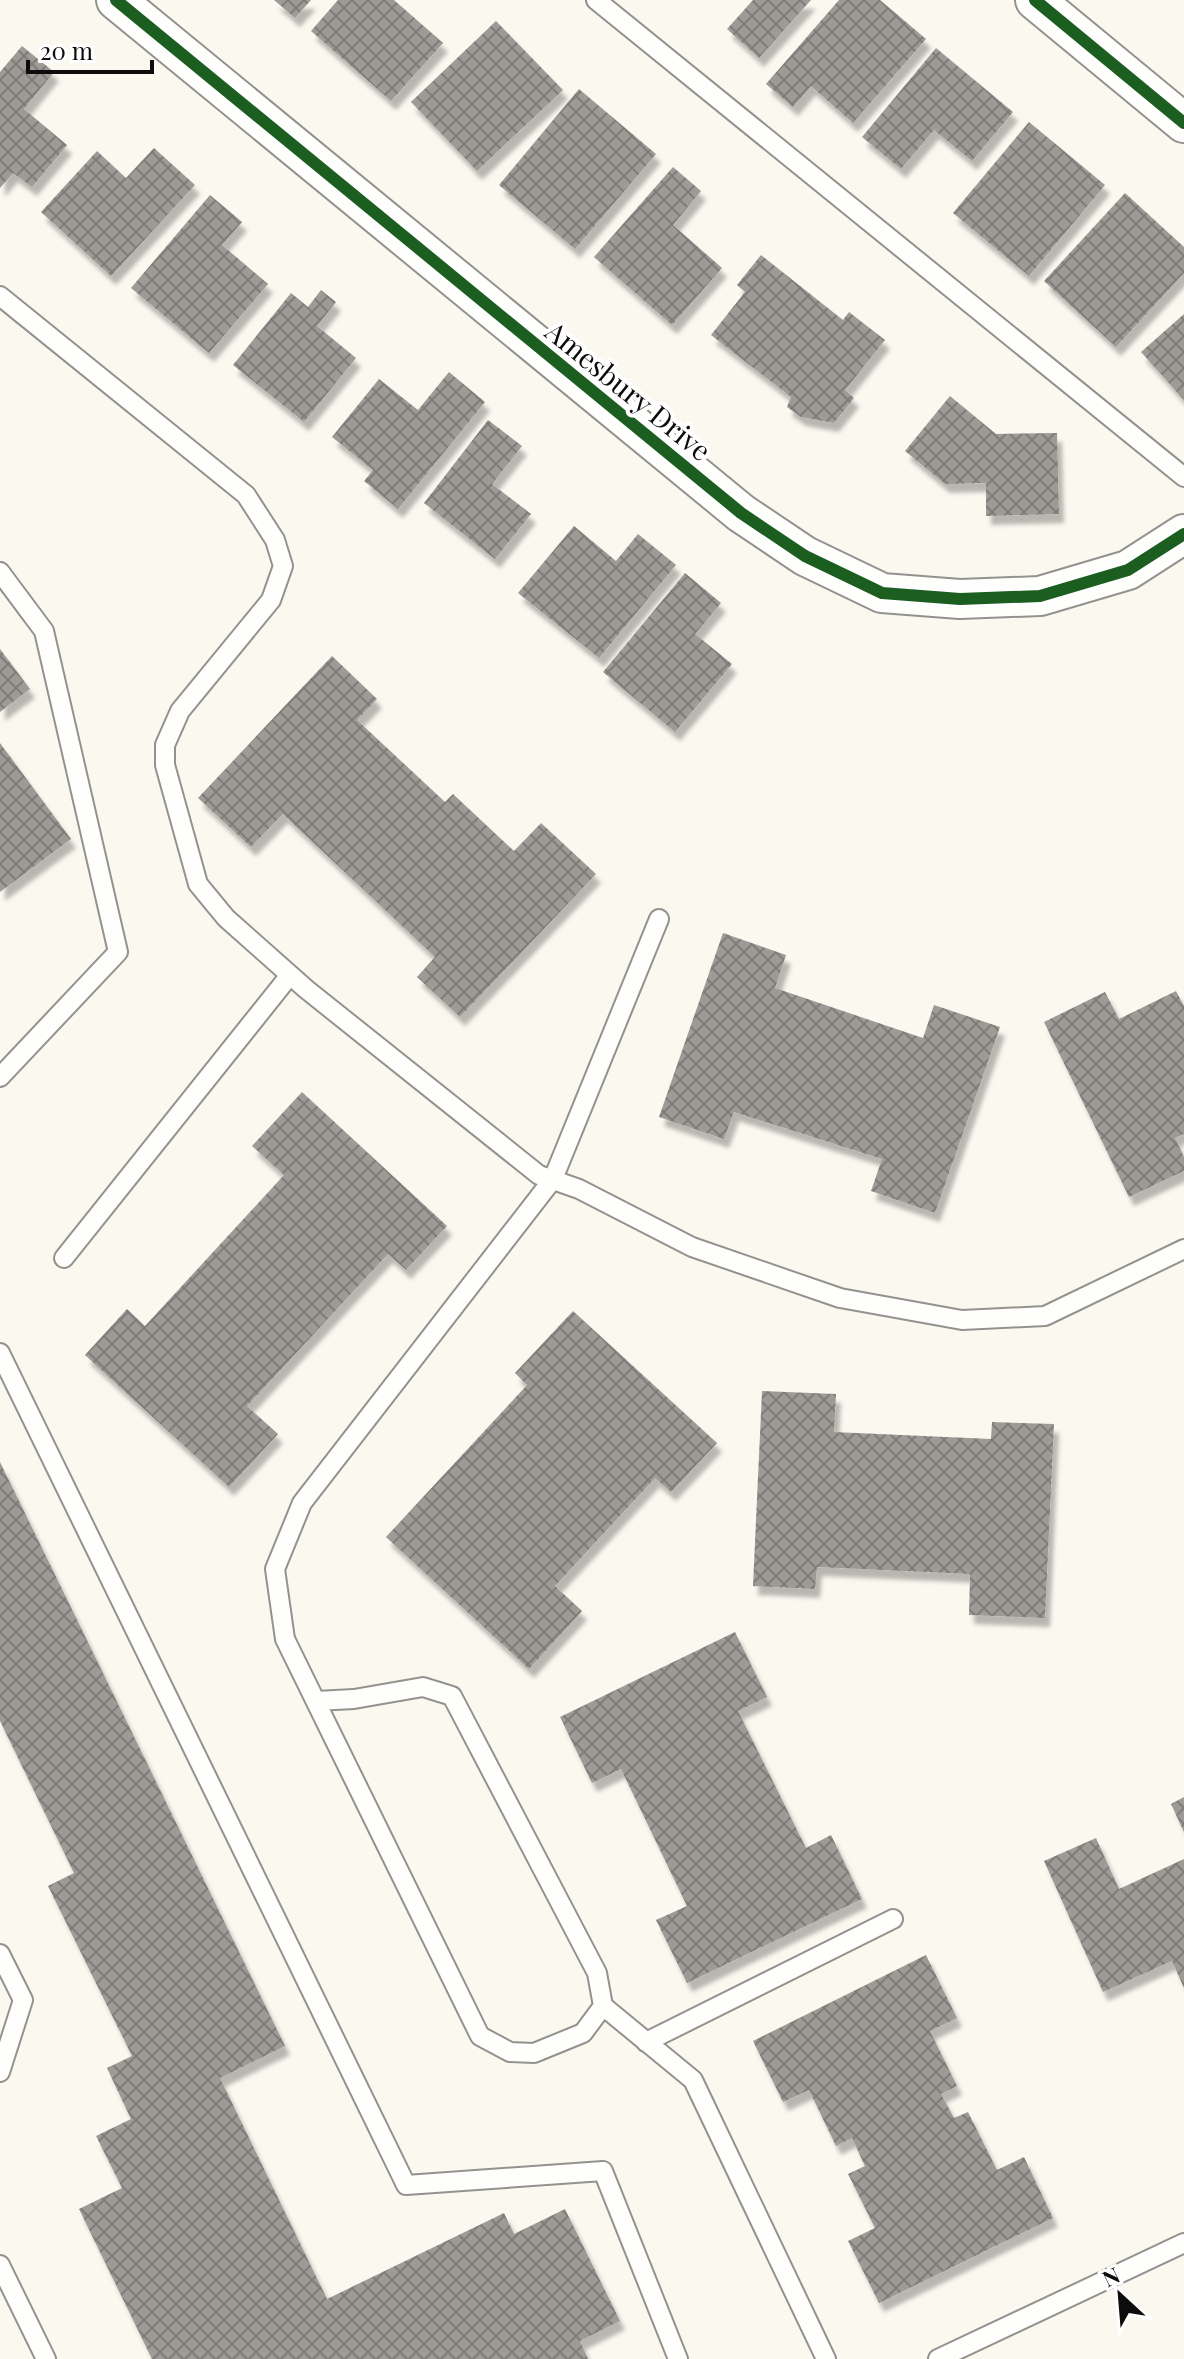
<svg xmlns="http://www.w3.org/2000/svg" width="1184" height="2359" font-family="'Playfair Display',serif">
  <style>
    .building { fill: url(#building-cross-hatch); filter: url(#shadow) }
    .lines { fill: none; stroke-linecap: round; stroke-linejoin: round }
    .lane-casing { stroke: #94928f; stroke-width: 22 }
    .street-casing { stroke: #94928f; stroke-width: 42 }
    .lane { stroke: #fefefd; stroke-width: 18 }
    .street { stroke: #fefefd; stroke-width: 38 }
    .cycleway-casing { stroke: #fff; stroke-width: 17 }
    .cycleway { stroke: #1b5e20; stroke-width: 12 }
    .labels { text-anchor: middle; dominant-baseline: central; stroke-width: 8; stroke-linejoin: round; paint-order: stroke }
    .street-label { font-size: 28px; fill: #0c0c0c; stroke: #fff }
  </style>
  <defs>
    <pattern id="building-cross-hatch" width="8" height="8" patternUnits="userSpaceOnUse" patternTransform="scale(2)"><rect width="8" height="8" fill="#9e9a96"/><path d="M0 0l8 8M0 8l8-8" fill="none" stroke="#7f7c79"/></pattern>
    <filter id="shadow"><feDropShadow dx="5" dy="9" stdDeviation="2" flood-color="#0004"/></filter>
  </defs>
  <rect width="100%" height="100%" fill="#fbf8f0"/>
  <!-- building -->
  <g class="building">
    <path d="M274,0H311L295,18Z"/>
    <path d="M338,0H394L443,43L391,101L311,31Z"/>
    <path d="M753,0H811L759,58L727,29Z"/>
    <path d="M839,0H880L926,39L853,123L811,86L793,107L766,84Z"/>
    <path d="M496,21L563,90L477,171L411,102Z"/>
    <path d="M22,46L54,72L24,109L67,145L32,187L13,173L0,188V72Z"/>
    <path d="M936,48L1013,112L972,161L934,130L901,169L862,137Z"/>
    <path d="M579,89L656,154L575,249L499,185Z"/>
    <path d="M1029,122L1105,185L1029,276L953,213Z"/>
    <path d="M154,148L195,185L111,276L41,212L97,151L126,178Z"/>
    <path d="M673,167L701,191L673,225L722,268L672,325L594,257Z"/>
    <path d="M1125,193L1184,247V273L1116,347L1044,281Z"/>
    <path d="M210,195L242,222L222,245L268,284L209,353L131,288Z"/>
    <path d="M761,255L843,320L849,312L885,340L845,390L854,398L834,423L801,417L787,407L791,397L711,335L745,292L737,285Z"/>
    <path d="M321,290L336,302L317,326L356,358L304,422L233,365L291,293L308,307Z"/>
    <path d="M1184,314V400L1141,352Z"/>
    <path d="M449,372L485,402L398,509L364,481L373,470L332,437L379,379L418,410Z"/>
    <path d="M950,396L996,434L1057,433L1059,514L986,516V483L945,484L905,451Z"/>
    <path d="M488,420L522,446L492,484L531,514L495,559L424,503Z"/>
    <path d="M574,526L616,561L638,534L676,565L599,658L518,593Z"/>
    <path d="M685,573L721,603L695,634L732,664L675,732L603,672Z"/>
    <path d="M0,649L30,689L0,712Z"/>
    <path d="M332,656L377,699L357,720L445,802L453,794L514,851L541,823L596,874L460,1017L417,977L435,957L283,814L251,847L198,798Z"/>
    <path d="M0,743L71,839L0,892Z"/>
    <path d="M723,933L786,955L775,988L923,1038L934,1005L1000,1027L935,1213L871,1191L882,1159L734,1112L724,1139L659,1117Z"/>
    <path d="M1176,991L1184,1006V1134L1175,1138L1184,1157V1171L1129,1197L1044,1022L1105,992L1119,1019Z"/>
    <path d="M302,1092L447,1226L406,1270L388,1254L247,1406L278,1434L229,1487L85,1355L127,1309L145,1326L284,1175L252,1146Z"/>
    <path d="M573,1311L717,1443L671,1492L655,1478L555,1586L582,1611L529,1669L386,1537L527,1385L515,1373Z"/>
    <path d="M762,1391L836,1394L834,1432L991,1439L992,1422L1054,1424L1045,1618L969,1615L970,1574L817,1567L815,1589L753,1586Z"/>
    <path d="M0,1462L285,2046L220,2078L327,2299L504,2213L514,2234L565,2209L620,2321L580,2341L588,2359H152L79,2209L122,2188L96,2136L131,2119L107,2068L132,2056L48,1886L74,1873L0,1721Z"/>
    <path d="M735,1632L767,1697L738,1711L806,1848L831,1835L862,1899L687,1983L656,1920L687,1906L621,1769L592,1783L560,1717Z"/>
    <path d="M1184,1797V1832L1171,1804Z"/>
    <path d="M1096,1838L1119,1889L1184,1859V1988L1172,1961L1103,1992L1044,1861Z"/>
    <path d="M926,1955L957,2018L930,2031L957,2086L941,2094L954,2118L968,2112L997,2170L1024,2157L1053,2218L879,2303L848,2241L875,2228L848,2174L865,2166L852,2138L836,2146L809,2090L783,2102L753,2041Z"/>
  </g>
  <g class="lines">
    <!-- lane casing -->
    <g class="lane-casing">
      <g id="lane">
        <path d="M596,0L1184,477"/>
        <path d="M0,296L246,495L275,540L283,566L271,600L180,711L165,745V765L198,884L226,918L306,989L539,1175L579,1189L692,1247L840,1298L962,1320L1045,1316L1184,1249"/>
        <path d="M0,572L44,631L118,952L0,1077"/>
        <path d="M64,1258L290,975"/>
        <path d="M0,1353L406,2185L603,2171L678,2359"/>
        <path d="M316,1701L354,1699L423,1687L452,1696L597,1973L603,2006L583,2033L534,2053L510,2052L480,2036L285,1639L275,1569L302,1503L553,1179L659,919"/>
        <path d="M0,1954L23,2000L0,2072"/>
        <path d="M603,2006L693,2080L826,2359"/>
        <path d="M646,2042L893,1919"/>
        <path d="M0,2265L46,2359"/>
        <path d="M938,2359L1184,2243"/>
      </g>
    </g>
    <!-- street casing -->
    <g class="street-casing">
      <g id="street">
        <path d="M116,0L741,513L805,556L882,593L960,599L1040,596L1128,570L1184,534"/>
        <path d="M1035,0L1184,123"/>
      </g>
    </g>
    <!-- lane -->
    <use href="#lane" class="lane"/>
    <!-- street -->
    <use href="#street" class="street"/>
    <!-- cycleway casing -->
    <g class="cycleway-casing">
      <g id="cycleway">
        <path d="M116,0L741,513L805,556L882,593L960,599L1040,596L1128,570L1184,534"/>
        <path d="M1035,0L1184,123"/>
      </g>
    </g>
    <!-- cycleway -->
    <use href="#cycleway" class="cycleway"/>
  </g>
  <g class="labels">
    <!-- street labels -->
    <g class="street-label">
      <text transform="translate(629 390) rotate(39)">Amesbury Drive</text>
    </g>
  </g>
  <!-- north arrow -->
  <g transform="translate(1120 2295) rotate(334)" stroke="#ffffff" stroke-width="6" paint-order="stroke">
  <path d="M0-6L14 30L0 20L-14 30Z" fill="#0c0c0c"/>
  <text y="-12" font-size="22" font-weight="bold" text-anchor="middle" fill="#0c0c0c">N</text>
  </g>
  <!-- scale -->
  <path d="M28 60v12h124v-12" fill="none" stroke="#0c0c0c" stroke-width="4"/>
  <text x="40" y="60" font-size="24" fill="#0c0c0c" stroke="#ffffff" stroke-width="6" paint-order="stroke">20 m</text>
</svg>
